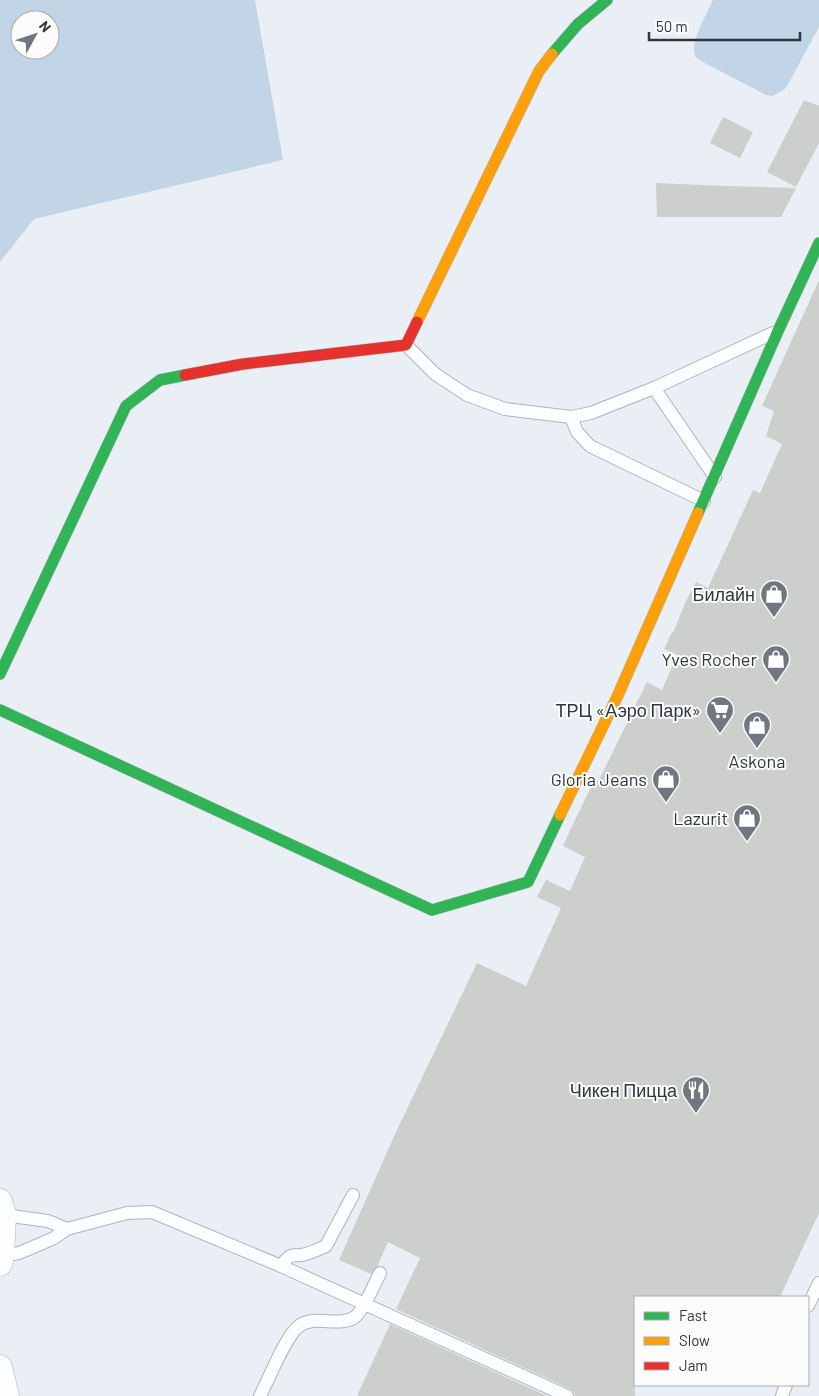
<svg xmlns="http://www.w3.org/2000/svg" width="819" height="1396" font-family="Barlow,sans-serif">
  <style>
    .green { fill: #c2d5e7; fill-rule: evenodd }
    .building { fill: #cdcfcd }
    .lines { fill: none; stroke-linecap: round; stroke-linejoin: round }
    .lane-casing { stroke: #aeb4ba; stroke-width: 14 }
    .street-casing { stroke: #aeb4ba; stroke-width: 25 }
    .fast-casing { stroke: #aeb4ba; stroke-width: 12 }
    .slow-casing { stroke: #aeb4ba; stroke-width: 12 }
    .jam-casing { stroke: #aeb4ba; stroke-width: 12 }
    .lane { stroke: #fcfdfe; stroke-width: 12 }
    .street { stroke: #fcfdfe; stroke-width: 24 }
    .fast { stroke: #30b455; stroke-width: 11 }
    .slow { stroke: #ff9f0a; stroke-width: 11 }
    .jam { stroke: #e5322d; stroke-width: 11 }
    .labels { text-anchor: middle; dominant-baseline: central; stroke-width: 4; stroke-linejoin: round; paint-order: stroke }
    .poi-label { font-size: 18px; fill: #2f373e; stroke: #fbfbfb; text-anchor: end }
  </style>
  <rect width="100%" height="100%" fill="#e9eff5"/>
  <!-- green -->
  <g class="green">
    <path d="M0,0H255L283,160L34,219L0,262ZM20,20H50V50H20Z"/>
    <path d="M713,0H819V27L786,88L773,96L766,95L701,61C699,59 696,58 695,56C689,43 708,12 713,0Z"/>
  </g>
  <!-- building -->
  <g class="building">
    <path d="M804,100L819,106V143L796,187L767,172Z"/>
    <path d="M723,117L753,132L740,158L710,143Z"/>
    <path d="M656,183L726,186L796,188L781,217H657Z"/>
    <path d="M819,280V1213L780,1297H635V1396H575L574,1392L570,1389L396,1309L420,1258L388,1242L378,1265L371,1274L339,1260L396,1132L477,963L526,986L561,908L537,897L539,893L546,880L570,891L585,857L563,846L571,828L592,785L600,778L647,682L662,690L677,655L664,649L672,632L673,633L686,601L696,582L708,588L753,490L760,493L782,444L766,436L774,411L762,406Z"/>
    <path d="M390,1324L547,1396H357Z"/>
  </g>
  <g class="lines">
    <!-- lane casing -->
    <g class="lane-casing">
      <g id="lane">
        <path d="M406,345L435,374L467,395L505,409L571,417L591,413L654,388L773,333"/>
        <path d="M654,388L715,477"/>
        <path d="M571,417L577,432L590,446L704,501"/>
        <path d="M4,1215L48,1221L67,1229"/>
        <path d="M2,1256L19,1253L38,1245L54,1238L67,1229L127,1213L152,1212L281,1266L567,1396"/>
        <path d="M281,1266C293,1250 291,1258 306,1254C313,1252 319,1249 326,1246L353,1195"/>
        <path d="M808,1306L819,1283"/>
        <path d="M260,1396C269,1379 285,1337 299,1326C315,1314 339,1328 355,1317C363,1311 375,1283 380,1273"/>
        <path d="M782,1396L786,1385"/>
      </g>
    </g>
    <!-- street casing -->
    <g class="street-casing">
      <g id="street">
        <path d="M0,1201L4,1215L2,1256L0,1264"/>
        <path d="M0,1367L7,1396"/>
      </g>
    </g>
    <!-- fast casing -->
    <g class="fast-casing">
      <g id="fast">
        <path d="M552,54L578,24L607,0"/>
        <path d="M698,513L778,331L819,243"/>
        <path d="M0,674L126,406L160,380L185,375"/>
        <path d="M0,710L432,910L528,882L560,815"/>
      </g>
    </g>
    <!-- slow casing -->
    <g class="slow-casing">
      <g id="slow">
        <path d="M417,322L539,71L552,54"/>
        <path d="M560,815L618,695L698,513"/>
      </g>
    </g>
    <!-- jam casing -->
    <g class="jam-casing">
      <path id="jam" d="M185,375L243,364L406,345L417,322"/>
    </g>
    <!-- lane -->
    <use href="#lane" class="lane"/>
    <!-- street -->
    <use href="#street" class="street"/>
    <!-- fast -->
    <use href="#fast" class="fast"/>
    <!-- slow -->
    <use href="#slow" class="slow"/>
    <!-- jam -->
    <use href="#jam" class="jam"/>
  </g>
  <!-- icons -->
  <defs>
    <g id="shop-pin" transform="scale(1.4375)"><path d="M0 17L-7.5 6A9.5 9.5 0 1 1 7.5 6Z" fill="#70777e" stroke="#fbfbfb"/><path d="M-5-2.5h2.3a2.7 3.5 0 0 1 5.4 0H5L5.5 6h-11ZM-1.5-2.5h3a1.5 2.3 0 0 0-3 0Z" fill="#fff"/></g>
    <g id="supermarket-pin" transform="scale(1.4375)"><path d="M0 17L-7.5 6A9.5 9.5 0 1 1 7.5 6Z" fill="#70777e" stroke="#fbfbfb"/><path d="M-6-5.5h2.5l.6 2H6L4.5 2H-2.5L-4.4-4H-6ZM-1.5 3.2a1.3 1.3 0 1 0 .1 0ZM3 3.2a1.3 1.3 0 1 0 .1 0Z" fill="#fff"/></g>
    <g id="restaurant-pin" transform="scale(1.4375)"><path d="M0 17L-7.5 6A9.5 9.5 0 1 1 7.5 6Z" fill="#70777e" stroke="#fbfbfb"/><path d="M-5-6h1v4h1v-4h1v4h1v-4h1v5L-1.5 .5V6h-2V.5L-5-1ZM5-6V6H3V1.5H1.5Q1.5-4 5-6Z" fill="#fff"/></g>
  </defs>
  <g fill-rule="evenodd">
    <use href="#shop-pin" x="774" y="594"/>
    <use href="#shop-pin" x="776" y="659"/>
    <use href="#supermarket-pin" x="720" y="710"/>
    <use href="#shop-pin" x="757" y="725"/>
    <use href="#shop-pin" x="666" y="779"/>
    <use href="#shop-pin" x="747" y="818"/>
    <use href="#restaurant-pin" x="696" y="1090"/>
  </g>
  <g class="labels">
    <!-- poi labels -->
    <g class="poi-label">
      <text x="755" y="594">Билайн</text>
      <text x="757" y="659">Yves Rocher</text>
      <text x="701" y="710">ТРЦ «Аэро Парк»</text>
      <text x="757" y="761" text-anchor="middle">Askona</text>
      <text x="647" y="779">Gloria Jeans</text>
      <text x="728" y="818">Lazurit</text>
      <text x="677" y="1090">Чикен Пицца</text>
    </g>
  </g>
  <!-- legend -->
  <rect x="634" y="1296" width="175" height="90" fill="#fbfbfb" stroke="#a9adaf"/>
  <rect x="644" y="1312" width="25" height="8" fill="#30b455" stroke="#a9adaf"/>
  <text x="679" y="1321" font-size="15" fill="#2f373e">Fast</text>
  <rect x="644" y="1337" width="25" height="8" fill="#ff9f0a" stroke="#a9adaf"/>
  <text x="679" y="1346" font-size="15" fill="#2f373e">Slow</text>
  <rect x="644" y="1362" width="25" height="8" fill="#e5322d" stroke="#a9adaf"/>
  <text x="679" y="1371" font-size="15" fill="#2f373e">Jam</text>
  <!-- north arrow -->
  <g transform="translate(35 35) rotate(50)"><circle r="24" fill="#fbfbfb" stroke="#a9adaf"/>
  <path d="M0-4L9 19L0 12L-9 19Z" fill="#70777e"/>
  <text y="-8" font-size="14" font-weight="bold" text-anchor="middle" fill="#2f373e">N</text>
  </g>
  <!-- scale -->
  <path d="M649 32v8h151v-8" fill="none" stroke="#2f373e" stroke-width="2.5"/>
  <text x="656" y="32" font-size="15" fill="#2f373e" stroke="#fbfbfb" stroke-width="4" paint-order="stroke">50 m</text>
</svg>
